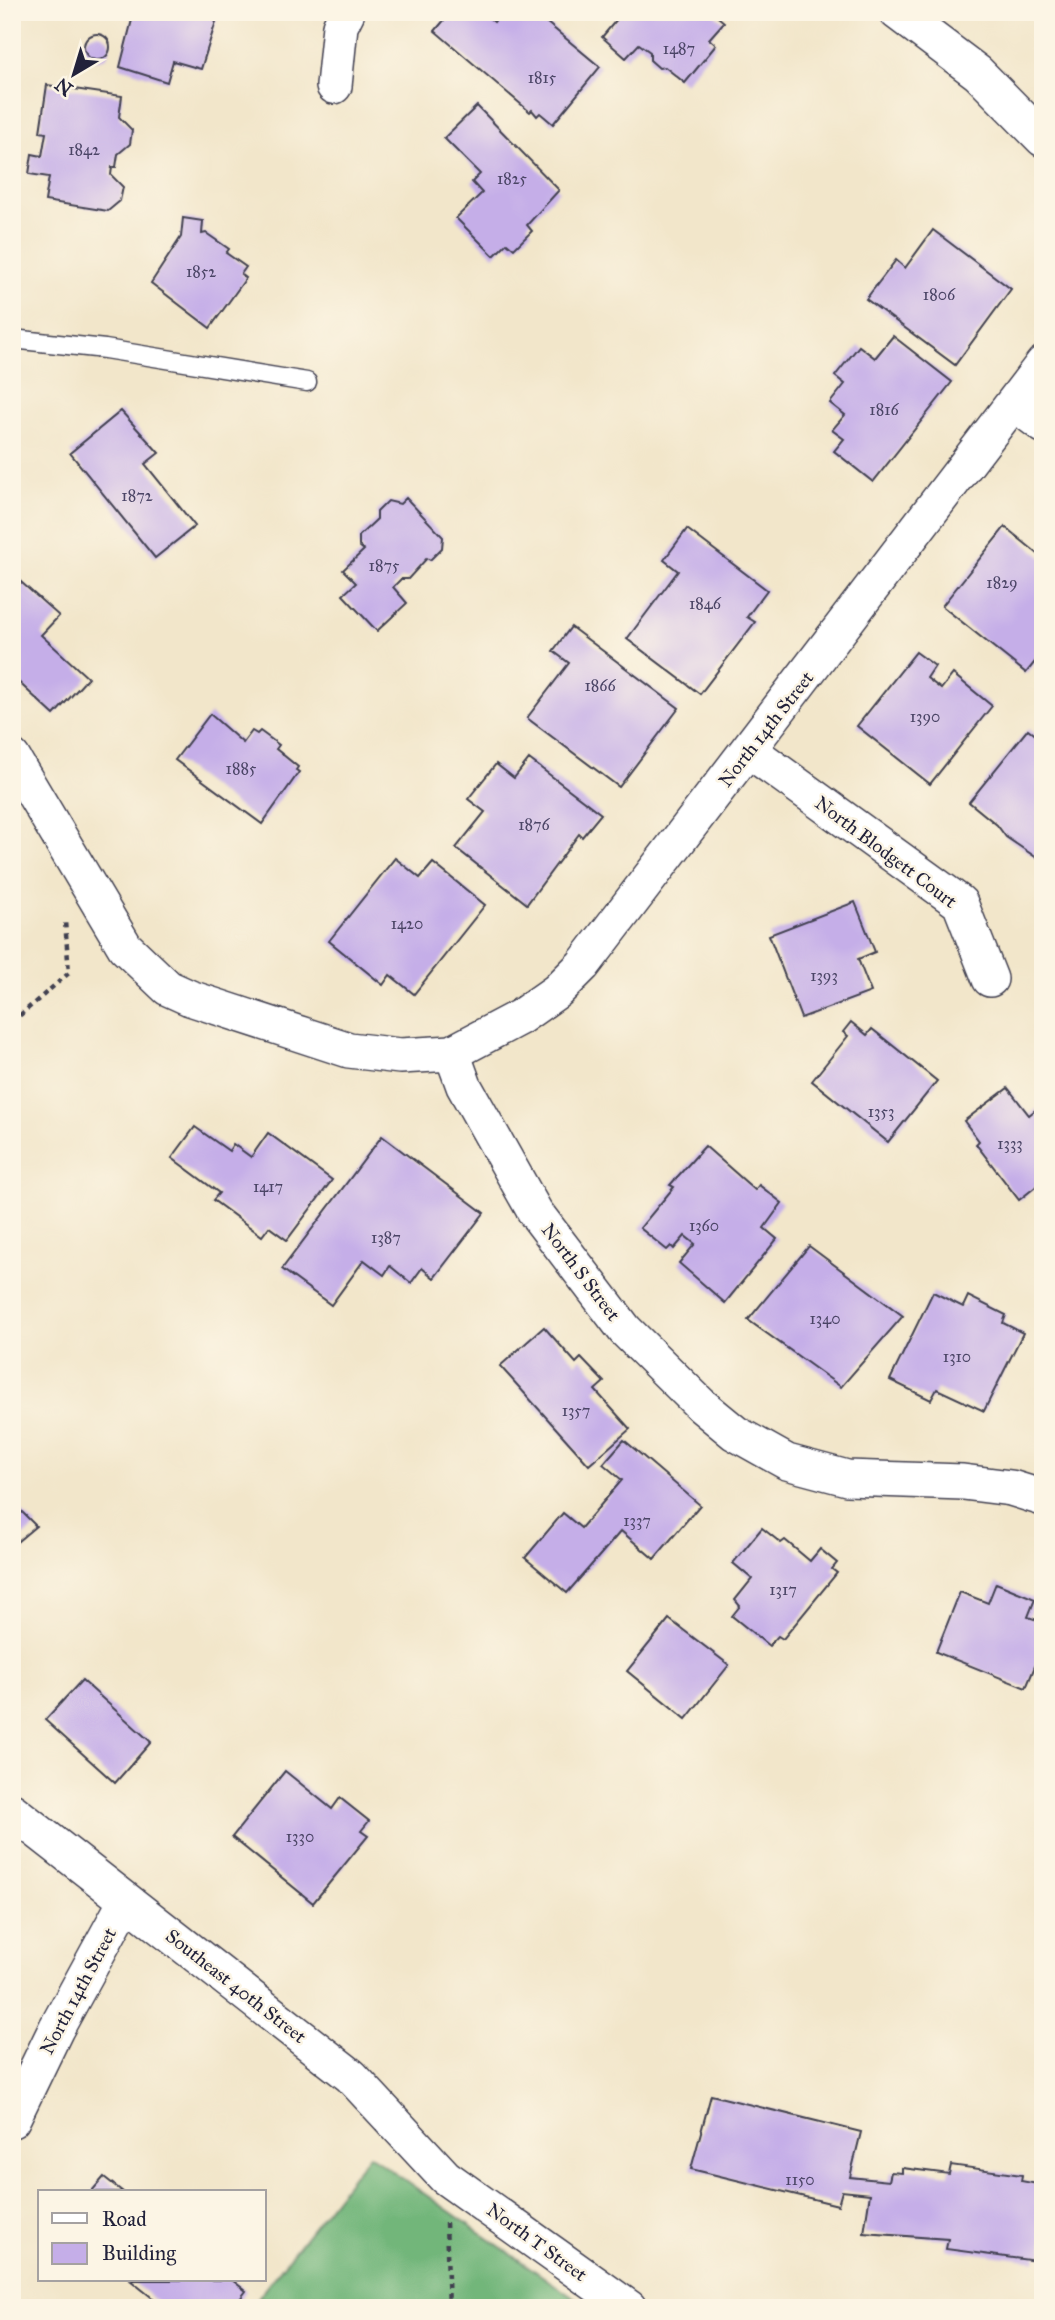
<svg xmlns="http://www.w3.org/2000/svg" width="1055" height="2320" font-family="'IM FELL Great Primer',serif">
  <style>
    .forest { fill: #72b67a; stroke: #4a6c5a; stroke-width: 2 }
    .building { fill: #c5aee8 }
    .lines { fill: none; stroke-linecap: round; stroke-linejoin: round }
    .lane-casing { stroke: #413f50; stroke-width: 21 }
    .street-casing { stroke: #413f50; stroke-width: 38 }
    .path { stroke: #413f50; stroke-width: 4.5; stroke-dasharray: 5 5; stroke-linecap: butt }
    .lane { stroke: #fff; stroke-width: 18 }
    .street { stroke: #fff; stroke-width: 35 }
    .labels { text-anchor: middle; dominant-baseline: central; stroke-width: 5; stroke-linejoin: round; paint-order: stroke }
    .number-label { font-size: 16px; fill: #4b4566 }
    .street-label { font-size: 19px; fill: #22223b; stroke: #fcf5e5 }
  </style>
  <rect width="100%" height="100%" fill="#fcf5e5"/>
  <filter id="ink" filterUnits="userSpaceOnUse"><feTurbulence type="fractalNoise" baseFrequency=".0143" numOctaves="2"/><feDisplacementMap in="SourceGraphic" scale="14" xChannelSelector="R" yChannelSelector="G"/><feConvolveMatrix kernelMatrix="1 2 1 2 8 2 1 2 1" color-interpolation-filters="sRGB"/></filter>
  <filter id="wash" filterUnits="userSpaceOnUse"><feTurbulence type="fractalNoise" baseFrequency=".00686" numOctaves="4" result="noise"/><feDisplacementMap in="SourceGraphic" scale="28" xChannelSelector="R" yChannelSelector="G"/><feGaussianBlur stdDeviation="1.57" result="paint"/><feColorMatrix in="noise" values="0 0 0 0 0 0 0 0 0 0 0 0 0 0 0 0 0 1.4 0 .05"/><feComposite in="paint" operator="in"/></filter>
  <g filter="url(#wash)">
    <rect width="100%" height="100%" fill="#f2e6ca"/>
    <!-- forest -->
    <path class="forest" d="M369,2155L588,2308H250Z"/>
    <g id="blocks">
      <!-- building -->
      <g class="building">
        <path d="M134,12H219L201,69L173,61L167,82L120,67Z"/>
        <path d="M451,12H482L494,22L502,12L516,21L523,12H534L600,67L553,124L540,113L537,116L532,110L530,112L435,31Z"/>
        <path d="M623,12H712L724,22L709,39L716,45L685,83L665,67L659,68L650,60V52L639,44L626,58L602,37Z"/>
        <circle cx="97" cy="47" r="13"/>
        <path d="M47,85L122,96L119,117L132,130L130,144L118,154L116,167H112L111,175L123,187L120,201L108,211L45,201L49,177L29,174L32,154L42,156L46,133L40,132Z"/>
        <path d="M477,106L559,190L527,225L532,231L514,249L507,243L494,256L456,218L482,193L472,182L480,174L444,138Z"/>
        <path d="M183,218L203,221L202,234L206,233L229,249L226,253L246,267L241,274L246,278L210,328L151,283L181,237Z"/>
        <path d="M933,230L1011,289L955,365L866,299L896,260L905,268Z"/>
        <path d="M893,336L952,382L873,482L834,451L844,439L832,430L845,415L830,403L845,384L835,376L859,346L875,358Z"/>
        <path d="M121,411L159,453L145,464L195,526L155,558L70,453Z"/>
        <path d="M406,498L443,537L442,548L430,560L427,558L408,579H401L393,587L407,603L377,631L343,595L356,583L343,570L364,550L359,546V536L377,519V512L388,501L400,504Z"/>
        <path d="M1005,527L1043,558V652L1026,673L942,606Z"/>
        <path d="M687,529L767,590L747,617L755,622L700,694L627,639L678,571L664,560Z"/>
        <path d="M12,574L59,616L41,635L88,678L54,715L12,676Z"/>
        <path d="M571,627L679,708L619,787L527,718L569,663L553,651Z"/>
        <path d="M916,652L935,666L927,678L941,689L953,674L992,706L930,784L857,726Z"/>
        <path d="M210,714L243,743L252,731L257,734L260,731L279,745L276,749L298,767L296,770L299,772L262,824L175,760Z"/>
        <path d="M1028,729L1038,737L1040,734L1043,736V862L1006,837L997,825L969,802Z"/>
        <path d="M529,759L601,814L582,837L579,834L527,904L456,848L485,812L468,799L496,764L514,778Z"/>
        <path d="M395,858L420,878L433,863L485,905L414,994L390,975L383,985L329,941Z"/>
        <path d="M855,902L875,952L858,959L871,992L801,1018L769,935Z"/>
        <path d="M851,1022L867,1035L872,1029L937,1081L888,1142L812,1081L848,1036L843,1032Z"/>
        <path d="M1008,1088L1029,1115L1043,1104V1181L1019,1200L976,1144L979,1141L964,1121Z"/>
        <path d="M195,1127L229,1151L233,1144L251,1157L268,1133L332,1180L287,1240L269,1227L262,1236L213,1200L219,1193L172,1158Z"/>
        <path d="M382,1136L484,1213L434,1278L422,1268L411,1283L390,1266L384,1275L364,1260L331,1305L282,1269Z"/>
        <path d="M705,1146L755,1190L759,1185L782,1203L764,1228L777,1239L725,1303L679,1263L695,1244L685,1236L674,1249L671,1246L667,1250L640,1228L674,1187L670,1185Z"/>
        <path d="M809,1246L903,1316L841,1387L748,1320Z"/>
        <path d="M933,1292L963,1307L968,1296L1006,1315L1003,1323L1023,1333L984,1411L937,1389L931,1400L890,1380Z"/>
        <path d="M544,1327L576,1363L581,1358L604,1382L595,1390L630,1429L589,1465L500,1366Z"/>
        <path d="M624,1440L700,1505L654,1559L621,1531L567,1593L525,1558L563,1513L581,1528L622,1480L603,1464Z"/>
        <path d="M12,1502L36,1526L12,1546Z"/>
        <path d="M762,1528L781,1543L785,1540L810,1561L820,1549L837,1563L832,1569L837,1573L783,1639L778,1636L769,1646L732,1616L740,1606L735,1600L752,1579L733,1563Z"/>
        <path d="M996,1583L1035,1599L1028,1617L1043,1622V1647L1026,1688L936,1652L960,1592L988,1603Z"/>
        <path d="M669,1619L729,1665L686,1719L627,1671Z"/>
        <path d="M82,1680L151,1742L115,1783L45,1720Z"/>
        <path d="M285,1771L332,1809L340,1798L369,1821L361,1831L368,1836L313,1903L232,1837Z"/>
        <path d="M711,2095L861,2132L850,2177L889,2181L891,2172L902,2173V2168L949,2174L951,2165L1022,2175L1021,2181L1043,2185V2256L1037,2255L1036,2261L946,2249L948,2239L864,2233L870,2194L842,2191L838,2205L691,2169Z"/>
        <path d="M104,2177L123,2192H91Z"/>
        <path d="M130,2280H232L246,2291L233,2308H165Z"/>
      </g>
    </g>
  </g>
  <g filter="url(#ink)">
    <use href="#blocks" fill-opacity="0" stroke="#413f50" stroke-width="2"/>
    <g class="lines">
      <!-- lane casing -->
      <g class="lane-casing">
        <path id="lane" d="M12,339L105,349L307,382"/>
      </g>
      <!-- street casing -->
      <g class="street-casing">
        <g id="street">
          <path d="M897,12L978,73L1043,139"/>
          <path d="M334,86L340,26L347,12"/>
          <path d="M1015,404L1043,425"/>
          <path d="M750,751L960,903L990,979"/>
          <path d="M12,757L125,947L168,988L190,998L349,1050L400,1056L452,1053L520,1017L557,991L583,965L1043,364"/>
          <path d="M452,1053L464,1086L535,1212L625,1330L701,1405L735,1433L787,1462L847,1478L963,1482L1011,1488L1043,1498"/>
          <path d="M12,1811L351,2076L445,2177L629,2308"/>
          <path d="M12,2120L56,2029L126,1901"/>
        </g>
      </g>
      <!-- path -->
      <g class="path">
        <path d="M12,1022L69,973L65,921"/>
        <path d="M446,2223L449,2308"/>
      </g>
      <!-- lane -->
      <use href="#lane" class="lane"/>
      <!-- street -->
      <use href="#street" class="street"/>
    </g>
  </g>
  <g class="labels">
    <!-- number labels -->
    <g class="number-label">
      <text x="679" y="48">1487</text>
      <text x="542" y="77">1815</text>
      <text x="84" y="149">1842</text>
      <text x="512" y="178">1825</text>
      <text x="201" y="271">1852</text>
      <text x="939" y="294">1806</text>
      <text x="884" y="409">1816</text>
      <text x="137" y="495">1872</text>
      <text x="384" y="565">1875</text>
      <text x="1002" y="582">1829</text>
      <text x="705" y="603">1846</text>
      <text x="600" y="685">1866</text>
      <text x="925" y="716">1390</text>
      <text x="241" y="768">1885</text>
      <text x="534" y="824">1876</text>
      <text x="407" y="923">1420</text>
      <text x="824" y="975">1393</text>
      <text x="881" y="1111">1353</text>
      <text x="1010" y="1143">1333</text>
      <text x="268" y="1186">1417</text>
      <text x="704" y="1225">1360</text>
      <text x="386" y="1237">1387</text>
      <text x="825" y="1318">1340</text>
      <text x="957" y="1356">1310</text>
      <text x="576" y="1410">1357</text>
      <text x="637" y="1520">1337</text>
      <text x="783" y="1589">1317</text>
      <text x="300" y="1836">1330</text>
      <text x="800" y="2179">1150</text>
    </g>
    <!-- street labels -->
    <g class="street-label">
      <text transform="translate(766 729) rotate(-52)">North 14th Street</text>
      <text transform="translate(886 852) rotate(37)">North Blodgett Court</text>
      <text transform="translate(581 1272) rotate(53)">North S Street</text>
      <text transform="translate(236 1986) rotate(38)">Southeast 40th Street</text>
      <text transform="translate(78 1991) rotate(-62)">North 14th Street</text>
      <text transform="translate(537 2242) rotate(36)">North T Street</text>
    </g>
  </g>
  <!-- margin -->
  <rect width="1055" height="2320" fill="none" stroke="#fcf5e5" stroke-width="42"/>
  <!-- legend -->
  <rect x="38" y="2190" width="228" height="91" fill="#fcf5e5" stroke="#a5a1a1" stroke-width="2"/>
  <rect x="52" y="2213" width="35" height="10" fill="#ffffff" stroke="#a5a1a1" stroke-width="2"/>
  <text x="102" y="2226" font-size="21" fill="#22223b">Road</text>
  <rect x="52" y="2243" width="35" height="21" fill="#c5aee8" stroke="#a5a1a1" stroke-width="2"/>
  <text x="102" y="2260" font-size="21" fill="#22223b">Building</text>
  <!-- north arrow -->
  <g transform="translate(74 74) rotate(218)" stroke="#fcf5e5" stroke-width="5" paint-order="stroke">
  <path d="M0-5L12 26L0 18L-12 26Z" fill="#22223b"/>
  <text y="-10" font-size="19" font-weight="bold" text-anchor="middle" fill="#22223b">N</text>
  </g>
</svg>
